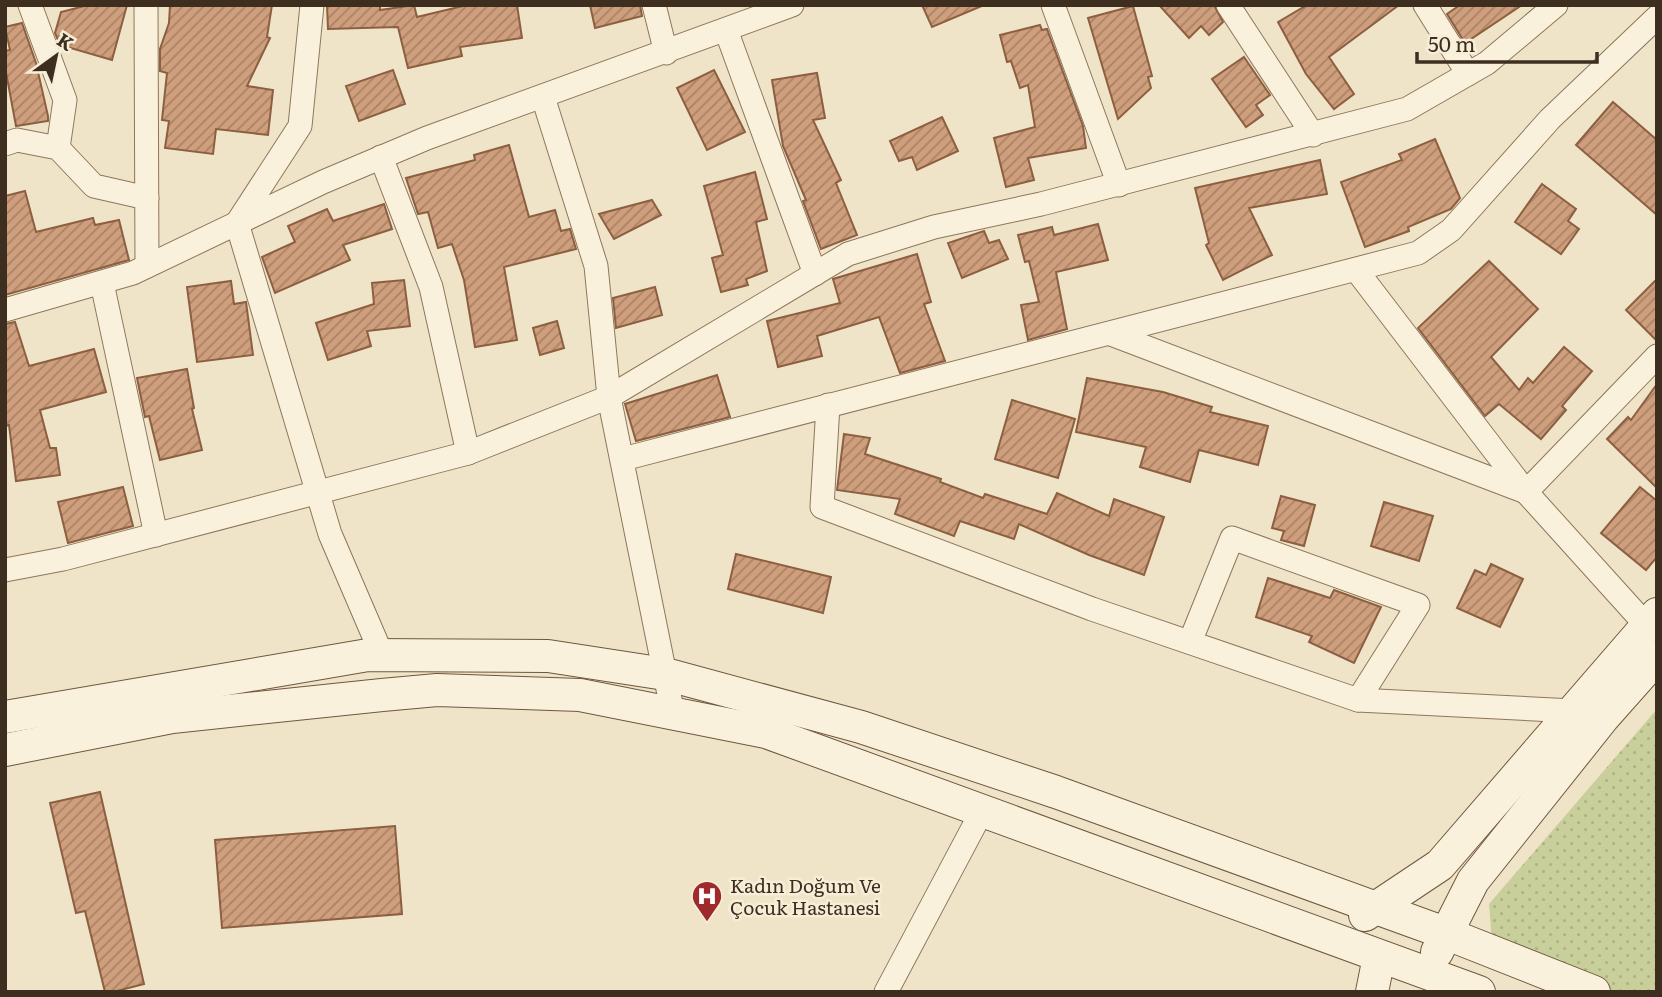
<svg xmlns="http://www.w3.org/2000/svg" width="1662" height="997" font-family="Literata,serif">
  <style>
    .park { fill: url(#park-dots) }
    .building { fill: url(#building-hatch); stroke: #8d5f41; stroke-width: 2 }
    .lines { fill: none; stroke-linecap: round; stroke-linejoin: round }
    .street-casing { stroke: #8d765c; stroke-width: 25 }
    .secondary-casing { stroke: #6f573f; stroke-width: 34 }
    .street { stroke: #faf1dc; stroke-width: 23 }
    .secondary { stroke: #faf1dc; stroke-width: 32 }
    .labels { text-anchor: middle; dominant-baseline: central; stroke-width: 5; stroke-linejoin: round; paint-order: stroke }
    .poi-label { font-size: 19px; fill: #3d2e20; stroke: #f7eed8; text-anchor: start }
  </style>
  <defs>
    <pattern id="park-dots" width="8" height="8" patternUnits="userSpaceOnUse" patternTransform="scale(1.75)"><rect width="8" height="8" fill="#c9cf9b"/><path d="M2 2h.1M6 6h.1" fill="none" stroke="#aeb285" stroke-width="1.8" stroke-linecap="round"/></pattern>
    <pattern id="building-hatch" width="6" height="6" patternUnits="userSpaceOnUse" patternTransform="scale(1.75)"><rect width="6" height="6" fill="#cf9f7d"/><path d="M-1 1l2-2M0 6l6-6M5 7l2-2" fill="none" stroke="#a98266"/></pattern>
  </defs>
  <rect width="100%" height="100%" fill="#f0e4c8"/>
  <!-- park -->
  <path class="park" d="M1657,709V992H1612L1510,956L1492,944L1489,904Z"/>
  <!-- building -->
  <g class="building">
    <path d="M88,5H127L112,60L60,45L55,33L61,12Z"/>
    <path d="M170,5H272L267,37L270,38L247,86L273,90L268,135L216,129L213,154L165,148L169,121L162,120L167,73L160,71V49L169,23Z"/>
    <path d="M327,5H380V10L414,5L417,17L467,5H517L522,38L460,47L462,56L408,68L398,27L328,29Z"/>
    <path d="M590,5H640L642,16L595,28Z"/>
    <path d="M922,5H984L932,27Z"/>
    <path d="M1159,5H1214L1223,22L1209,35L1201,26L1189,38Z"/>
    <path d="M1307,5H1399L1329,57L1354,94L1334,109L1306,74L1278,22Z"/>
    <path d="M1460,5H1522L1465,43L1447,14Z"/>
    <path d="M1133,6L1152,76L1148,77L1151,88L1118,119L1088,18Z"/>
    <path d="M22,23L36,63L48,116V121L16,126L5,67V51L10,50L5,27Z"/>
    <path d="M1040,25L1042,30L1047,29L1083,126L1086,148L1028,158L1034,180L1006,187L994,138L1035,127L1028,85L1020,88L1011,61L1007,62L1000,35Z"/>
    <path d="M1244,57L1270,95L1256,105L1263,115L1246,127L1212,79Z"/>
    <path d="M393,70L405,104L359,121L346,86Z"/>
    <path d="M714,70L745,132L707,150L677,88Z"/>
    <path d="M817,73L825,118L813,120L841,180L836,183L857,235L821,249L803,201L806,200L783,146L772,80Z"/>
    <path d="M1613,102L1657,140V215L1576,145Z"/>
    <path d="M942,117L958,151L917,170L912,157L899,161L890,141Z"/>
    <path d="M1435,139L1460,198L1451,209L1408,227L1409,231L1365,247L1341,182L1402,160L1399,154Z"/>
    <path d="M509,145L529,217L555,210L561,231L570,229L576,249L504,267L517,340L475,347L464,280L452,244L438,248L428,212L418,214L406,178L475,160L474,155Z"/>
    <path d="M1320,160L1327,194L1249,208L1272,255L1223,280L1206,245L1209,243L1195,188Z"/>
    <path d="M755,172L767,219L756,222L767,271L746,279L748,285L721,292L712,258L723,255L704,186Z"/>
    <path d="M1542,184L1576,209L1568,221L1579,229L1561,254L1515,222Z"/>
    <path d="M25,191L36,232L93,218L95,225L119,220L129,260L5,295V196Z"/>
    <path d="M652,200L661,215L614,239L599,214Z"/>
    <path d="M384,204L392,229L343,245L350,260L275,293L262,257L295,242L288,226L327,209L333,221Z"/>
    <path d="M1098,224L1108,260L1056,272L1067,329L1028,340L1021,305L1039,302L1029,261L1025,262L1018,235L1052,227L1054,235Z"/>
    <path d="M984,231L989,243L999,240L1008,259L962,278L948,243Z"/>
    <path d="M917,254L931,302L924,304L945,361L900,373L879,317L817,336L822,356L778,367L767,321L840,303L833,279Z"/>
    <path d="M1489,261L1538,309L1491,357L1519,390L1528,378L1533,383L1564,347L1592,371L1562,406L1566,410L1541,439L1499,404L1485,416L1418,328Z"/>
    <path d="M1657,279V341L1626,310Z"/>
    <path d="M404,280L410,326L367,331L371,346L328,360L316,323L374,304L372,283Z"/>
    <path d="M231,281L234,304L246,302L253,355L197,362L187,287Z"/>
    <path d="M655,287L662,315L616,328L613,298Z"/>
    <path d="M557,321L564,348L540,355L533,328Z"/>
    <path d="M15,322L29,366L94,349L106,392L40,410L50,448H56L60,475L16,481L9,425L5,426V324Z"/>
    <path d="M187,369L194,408L192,409L202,450L160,460L149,416L145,417L137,378Z"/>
    <path d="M717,375L730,417L636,441L625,404Z"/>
    <path d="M1087,378L1163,392L1212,407L1210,412L1268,426L1258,465L1199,450L1190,482L1140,467L1146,447L1076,432Z"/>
    <path d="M1657,384V488L1607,439L1628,417L1631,420Z"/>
    <path d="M1012,400L1075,419L1058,478L995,459Z"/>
    <path d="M844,434L870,438L865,454L941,479L940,482L983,498L985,494L1047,514L1057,493L1109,516L1114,499L1164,517L1144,575L1089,555L1019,524L1014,539L960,521L954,536L895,514L900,499L837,490Z"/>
    <path d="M123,487L133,526L68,543L58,502Z"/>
    <path d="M1640,487L1657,501V557L1646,570L1601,533Z"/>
    <path d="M1281,496L1315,505L1304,546L1281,540L1284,531L1272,528Z"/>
    <path d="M1384,502L1433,516L1419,561L1371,546Z"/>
    <path d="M736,554L831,577L823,613L728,589Z"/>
    <path d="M1491,564L1523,579L1500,627L1457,608L1475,570L1486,575Z"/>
    <path d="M1268,578L1330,598L1334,590L1381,607L1354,663L1309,642L1312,636L1256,617Z"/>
    <path d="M100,792L144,984L113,992H105L85,911L76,913L50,803Z"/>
    <path d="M395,826L402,914L222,928L215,840Z"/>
  </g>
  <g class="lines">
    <!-- street casing -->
    <g class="street-casing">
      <g id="street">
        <path d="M30,5L65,100L58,148"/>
        <path d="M146,5L147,266"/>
        <path d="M312,5L300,126L237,223L330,534L382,655"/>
        <path d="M654,5L666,53"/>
        <path d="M1053,5L1119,185"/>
        <path d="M1228,5L1313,135"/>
        <path d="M1425,5L1468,74"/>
        <path d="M726,30L815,274"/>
        <path d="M543,97L596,266L609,397L673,714"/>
        <path d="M5,144L17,140L58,148L94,186L147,198"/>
        <path d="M381,157L431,287L468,453"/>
        <path d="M1357,271L1526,492L1647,626"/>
        <path d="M102,283L156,535"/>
        <path d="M5,310L133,273L323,182L427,138L792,5"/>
        <path d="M1111,334L1526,492"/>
        <path d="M828,405L822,507L1092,609L1358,700L1574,711"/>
        <path d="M623,459L1418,253L1451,230L1550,119L1657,17"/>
        <path d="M1526,492L1657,356"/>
        <path d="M5,570L63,559L468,453L609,397L848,254L934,227L1041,204L1407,109L1487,63L1556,5"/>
        <path d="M1190,642L1232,538L1418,605L1358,700"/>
        <path d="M886,992L982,811"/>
      </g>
    </g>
    <!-- secondary casing -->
    <g class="secondary-casing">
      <g id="secondary">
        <path d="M5,717L368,655L548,656L665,674L861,727L1056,792L1445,933L1594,992"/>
        <path d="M5,750L172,717L382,695L437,690L580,695L766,732L1479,992"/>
        <path d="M1365,915L1440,865L1657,614"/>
        <path d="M1437,952L1473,881L1603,718L1657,657"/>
        <path d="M1372,992L1379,957"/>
      </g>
    </g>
    <!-- street -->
    <use href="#street" class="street"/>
    <!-- secondary -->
    <use href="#secondary" class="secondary"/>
  </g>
  <!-- icons -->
  <defs>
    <g id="hospital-pin" transform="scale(1.575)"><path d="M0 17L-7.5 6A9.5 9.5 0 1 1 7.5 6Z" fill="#9e2a2b" stroke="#f7eed8"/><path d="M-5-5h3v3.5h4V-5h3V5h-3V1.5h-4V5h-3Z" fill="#fff"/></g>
  </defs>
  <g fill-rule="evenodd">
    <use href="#hospital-pin" x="707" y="896"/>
  </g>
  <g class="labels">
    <!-- poi labels -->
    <g class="poi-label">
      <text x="730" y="885">Kadın Doğum Ve<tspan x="730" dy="22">Çocuk Hastanesi</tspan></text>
    </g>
  </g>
  <!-- border -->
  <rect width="1662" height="997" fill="none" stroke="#3d2e20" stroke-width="14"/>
  <!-- north arrow -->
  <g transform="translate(56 56) rotate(33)" stroke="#f7eed8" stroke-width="5" paint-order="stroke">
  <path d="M0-5L12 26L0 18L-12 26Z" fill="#3d2e20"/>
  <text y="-10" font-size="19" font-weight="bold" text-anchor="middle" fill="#3d2e20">K</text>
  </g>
  <!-- scale -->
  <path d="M1417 52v10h180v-10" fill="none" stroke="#3d2e20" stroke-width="3.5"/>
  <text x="1428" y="52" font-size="21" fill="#3d2e20" stroke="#f7eed8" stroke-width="5" paint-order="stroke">50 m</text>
</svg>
